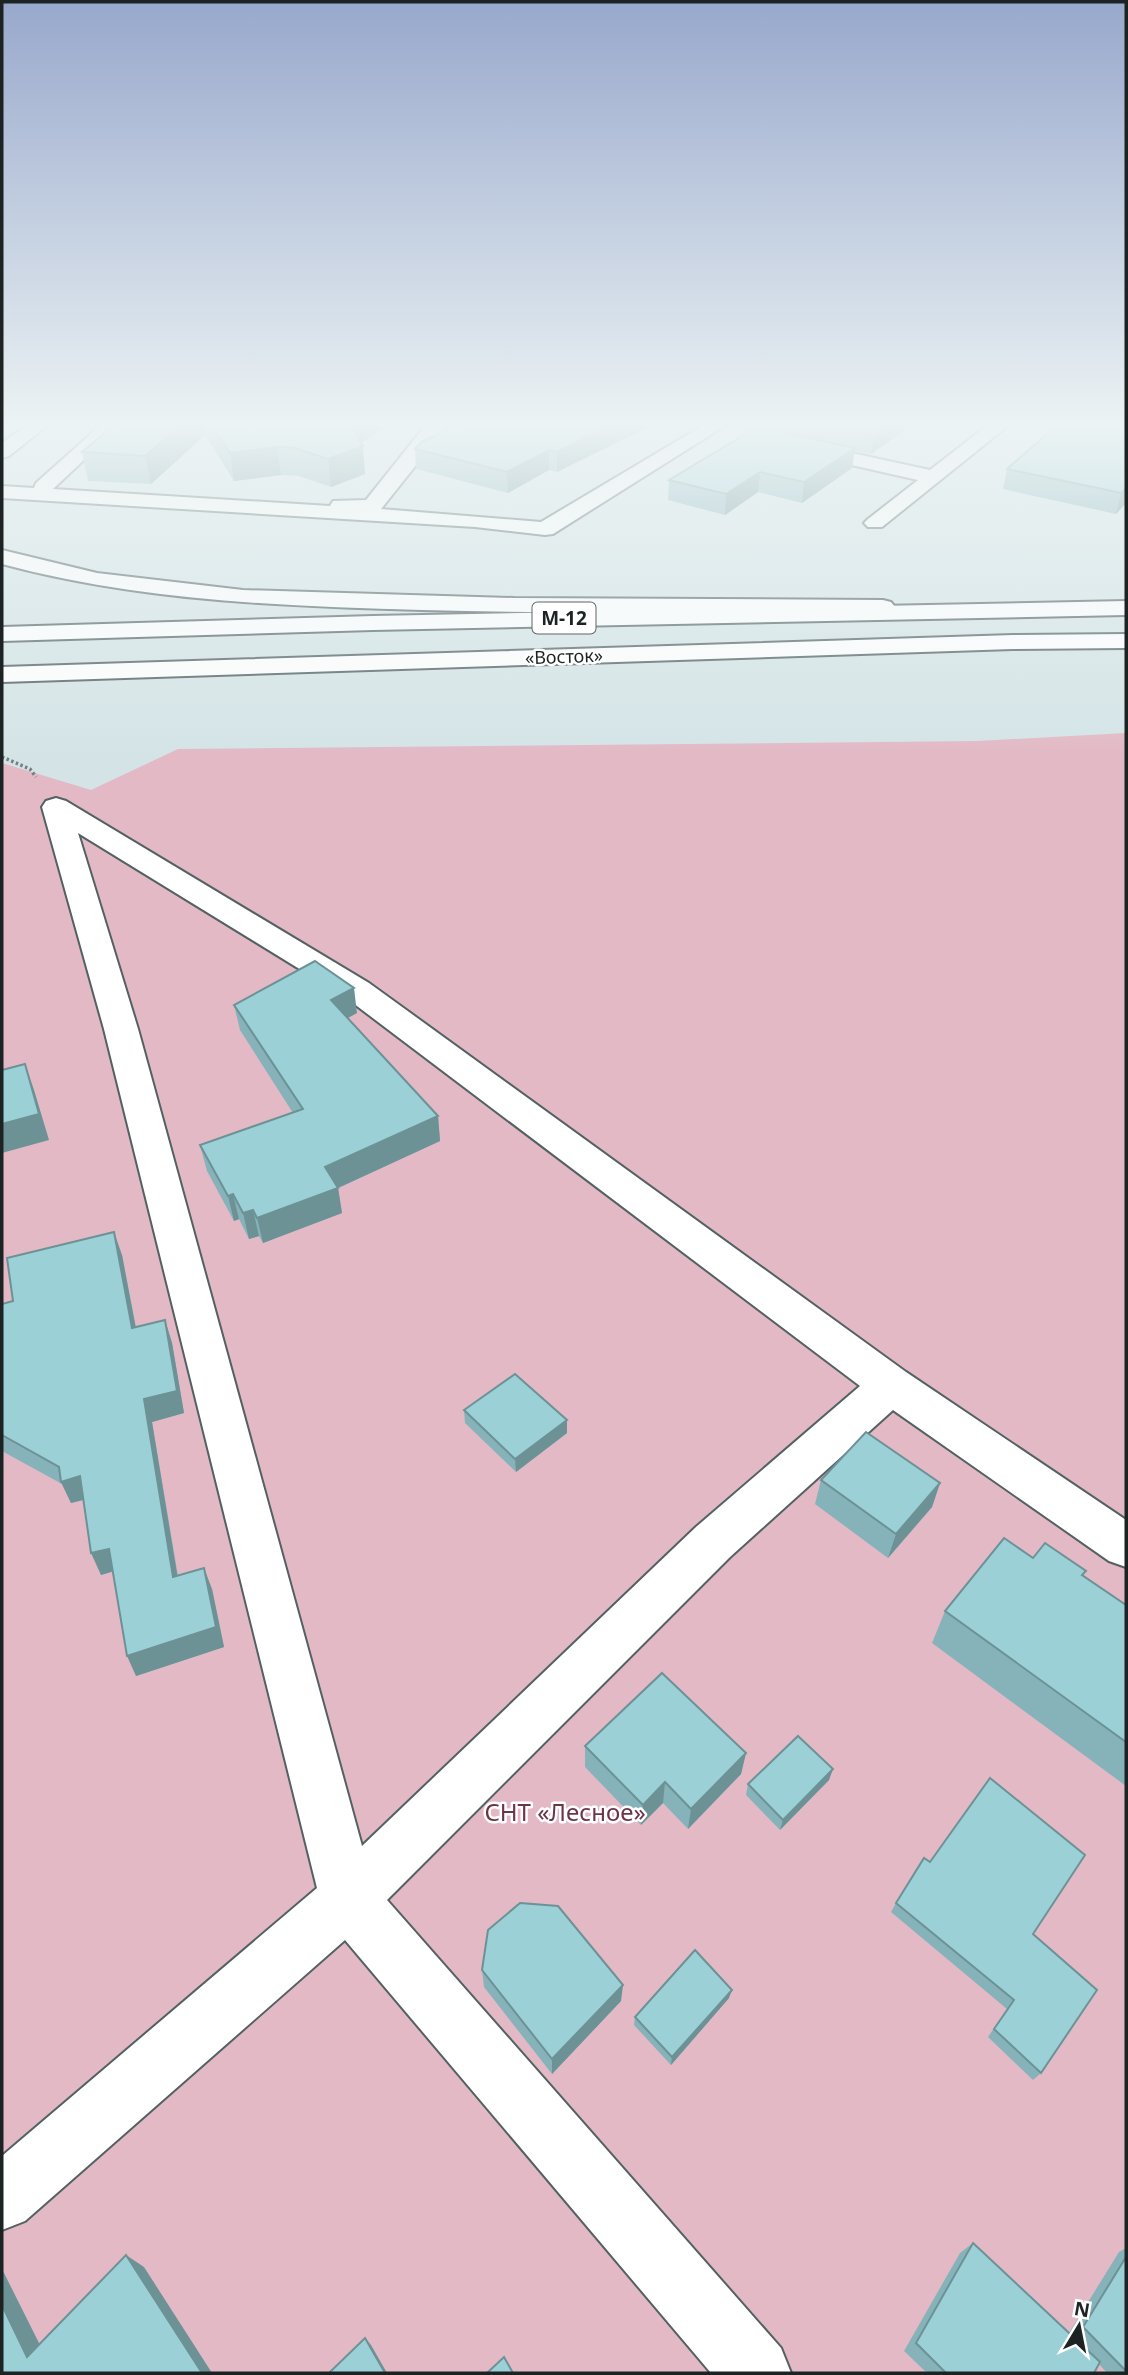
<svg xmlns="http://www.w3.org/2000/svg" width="1128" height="2375" font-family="'Noto Sans',sans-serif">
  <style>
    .green { fill: #e2b9c5 }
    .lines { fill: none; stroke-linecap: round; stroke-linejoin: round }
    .street-casing { stroke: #536163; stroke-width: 4 }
    .primary-casing { stroke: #536163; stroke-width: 4 }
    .highway-casing { stroke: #536163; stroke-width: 4 }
    .path { stroke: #758081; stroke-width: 3.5; stroke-dasharray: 2.5 2.5; stroke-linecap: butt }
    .street { fill: #fff; fill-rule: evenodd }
    .primary { fill: #fff; fill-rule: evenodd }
    .highway { fill: #fff; fill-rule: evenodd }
    .wall { fill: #85b3b9 }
    .shaded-wall { fill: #6c9296 }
    .building { fill: #9bd0d7; stroke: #6c9296; stroke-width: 2 }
    .labels { text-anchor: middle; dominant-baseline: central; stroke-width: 5; stroke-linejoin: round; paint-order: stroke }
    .far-street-label { font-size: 18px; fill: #1d2323; stroke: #fff }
    .shield { fill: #fff; stroke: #616565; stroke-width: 2 }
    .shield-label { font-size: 19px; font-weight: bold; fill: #1d2323 }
    .near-park-label { font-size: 24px; fill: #6d3448; stroke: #fff }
  </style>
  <rect width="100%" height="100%" fill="#d4e4e6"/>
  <!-- green -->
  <path class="green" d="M1126,733V2373H2V763L91,790L178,749L977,741Z"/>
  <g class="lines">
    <!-- street casing -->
    <g class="street-casing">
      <g id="street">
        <path d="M27,425H48L9,456L2,458V443Z"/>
        <path d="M101,425H121L53,489L330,506L333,501L366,500L425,426L448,425L381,509L541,522L704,425H726L553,534L545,535L475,527L2,498V486L34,488L36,483Z"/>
        <path d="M988,425H1009L882,527H868L864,523L868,519L918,480L794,452L791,448L801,442L930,470Z"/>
        <path d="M56,798L66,801L369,983L906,1372L1126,1520V1567L1109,1561L893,1410L730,1557L387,1900L781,2348L791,2373H711L345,1940L25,2221L2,2230V2156L317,1888L104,1029L42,807L46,801ZM78,833L345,997L860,1386L696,1527L362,1846L138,1029Z"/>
      </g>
    </g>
    <!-- primary casing -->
    <g class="primary-casing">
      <path id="primary" d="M2,550L97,573L243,590L514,598L883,600L891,602L895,607L891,612L883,614C729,613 576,614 422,610C280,606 140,601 2,564Z"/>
    </g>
    <!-- highway casing -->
    <g class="highway-casing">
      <g id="highway">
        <path d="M1126,601V615L373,630L2,641V627L373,616Z"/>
        <path d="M1126,634V648L1013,649L2,682V667L1013,635Z"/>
      </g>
    </g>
    <!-- path -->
    <path class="path" d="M2,757L30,769L36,777"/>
    <!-- street -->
    <use href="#street" class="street"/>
    <!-- primary -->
    <use href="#primary" class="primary"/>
    <!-- highway -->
    <use href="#highway" class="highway"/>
  </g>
  <!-- wall -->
  <g class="wall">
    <path d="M114,425H388L361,443L365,474L331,487L299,476L281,475L234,481L205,435L151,484L88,481L82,452Z"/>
    <path d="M457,425H652L557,472L549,470L508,493L416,469L415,449Z"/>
    <path d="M777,425H912L871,454L854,451L852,468L802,503L758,492L725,515L668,500L669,480L777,432Z"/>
    <path d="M1126,425V503L1116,514L1003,489L1007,469Z"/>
    <path d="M234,1005L357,1013L347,1018L438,1116L440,1141L338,1188L342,1213L263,1243L259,1236L249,1239L239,1219L234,1221L207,1171L200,1145L293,1113L240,1030Z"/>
    <path d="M122,1255L136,1327L165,1320L172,1343L184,1413L152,1422L178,1576L212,1589L224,1647L136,1676L113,1571L101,1575L84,1500L71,1503L62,1484L2,1451V1304L13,1301Z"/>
    <path d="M464,1410L567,1420V1433L516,1472L465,1423Z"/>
    <path d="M821,1480L940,1483L932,1507L888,1558L815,1504Z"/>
    <path d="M1033,1558L1083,1576L1126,1605V1786L932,1643L945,1611Z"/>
    <path d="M585,1746L746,1753L741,1774L688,1829L663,1803L641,1825L585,1767Z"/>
    <path d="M829,1780L780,1830L746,1795L748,1784Z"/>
    <path d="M896,1903L1033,1934L1041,2073L1033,2080L988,2037L1007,2009L891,1912Z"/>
    <path d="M482,1970L621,2001L552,2074L484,1987Z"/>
    <path d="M729,1998L671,2065L634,2025L635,2017Z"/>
    <path d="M973,2243L1069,2333L1119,2252L1126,2248V2373H1107L1099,2364L1094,2373H927L904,2351L960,2253Z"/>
  </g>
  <!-- shaded-wall -->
  <g class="shaded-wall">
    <path d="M180,425H203L205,435L151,484L145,456Z"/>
    <path d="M349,425H388L352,449Z"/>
    <path d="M613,425H652L557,472V452Z"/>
    <path d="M887,425H912L871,454L874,435Z"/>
    <path d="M363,446L365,474L331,487L328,459Z"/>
    <path d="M277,447L281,475L234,481L230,453Z"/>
    <path d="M855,448L852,468L802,503L804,482Z"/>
    <path d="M549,450V470L508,493L507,472Z"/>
    <path d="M760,472L758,492L725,515L726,494Z"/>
    <path d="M1126,488V503L1116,514L1121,493Z"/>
    <path d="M354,988L357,1013L335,1025L331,1000Z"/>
    <path d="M25,1064L34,1090L49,1140L2,1153V1124Z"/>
    <path d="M438,1116L440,1141L338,1188L342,1213L263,1243L257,1218L325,1167Z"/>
    <path d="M233,1194L239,1219L234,1221L228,1196Z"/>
    <path d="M253,1210L259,1236L249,1239L243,1213Z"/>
    <path d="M114,1232L122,1255L140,1351L132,1328Z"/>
    <path d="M165,1320L172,1343L184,1413L152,1422L181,1598L173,1577L144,1399Z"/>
    <path d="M567,1420V1433L516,1472L515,1459Z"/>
    <path d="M80,1476L90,1498L71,1503L61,1482Z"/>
    <path d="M940,1483L932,1507L888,1558L896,1534Z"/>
    <path d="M109,1549L118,1570L101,1575L91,1553Z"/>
    <path d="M204,1568L212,1589L224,1647L136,1676L127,1656Z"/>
    <path d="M746,1753L741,1774L688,1829L691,1809Z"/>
    <path d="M833,1769L829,1780L780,1830L783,1820Z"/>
    <path d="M665,1782L663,1803L641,1825L643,1805Z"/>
    <path d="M623,1985L621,2001L552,2074V2059Z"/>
    <path d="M732,1990L729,1998L671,2065L672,2057Z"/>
    <path d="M126,2255L144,2267L212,2373H202Z"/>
    <path d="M2,2269L50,2365L27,2357L2,2305Z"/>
    <path d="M365,2338L371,2345L387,2373H385Z"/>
  </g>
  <!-- building -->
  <g class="building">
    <path d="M114,425H180L145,456L82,452Z"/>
    <path d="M211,425H351L363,446L328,459L295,448L277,447L230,453Z"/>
    <path d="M457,425H613L557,452L549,450L507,472L415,449L421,442Z"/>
    <path d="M830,425H887L874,435Z"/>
    <path d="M1057,425H1126V488L1121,493L1007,469Z"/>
    <path d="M757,427L855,448L804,482L760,472L726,494L669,480Z"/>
    <path d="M315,961L354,988L331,1000L438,1116L325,1167L338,1188L257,1218L253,1210L243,1213L233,1194L228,1196L200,1145L303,1109L234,1005Z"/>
    <path d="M25,1064L39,1114L2,1124V1070Z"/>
    <path d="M114,1232L132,1328L165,1320L177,1391L144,1399L173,1577L204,1568L216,1627L127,1656L109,1549L91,1553L80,1476L61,1482L59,1467L2,1435V1304L13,1301L7,1258Z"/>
    <path d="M515,1374L567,1420L515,1459L464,1410Z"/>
    <path d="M866,1432L940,1483L896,1534L821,1480Z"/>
    <path d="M1004,1538L1033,1558L1045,1543L1086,1571L1082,1575L1126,1605V1742L945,1611Z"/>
    <path d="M662,1673L746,1753L691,1809L665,1782L643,1805L585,1746Z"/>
    <path d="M798,1736L833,1769L783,1820L748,1784Z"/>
    <path d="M990,1778L1085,1855L1033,1934L1097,1990L1041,2073L994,2029L1014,2000L896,1903L924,1858L930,1862Z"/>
    <path d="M520,1903L558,1906L623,1985L552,2059L482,1970L488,1930Z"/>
    <path d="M695,1950L732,1990L672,2057L635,2017Z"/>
    <path d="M973,2243L1100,2362L1094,2373H946L916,2343Z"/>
    <path d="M126,2255L202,2373H2V2305L27,2357Z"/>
    <path d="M1126,2257V2371L1083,2327Z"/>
    <path d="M365,2338L385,2373H329Z"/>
    <path d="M504,2357L513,2373H487Z"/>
  </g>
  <!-- sky -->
  <linearGradient id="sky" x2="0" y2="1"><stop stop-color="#98a8cc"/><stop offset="0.56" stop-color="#ecf3f4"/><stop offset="1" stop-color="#ecf3f4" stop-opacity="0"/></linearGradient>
  <rect width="1128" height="758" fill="url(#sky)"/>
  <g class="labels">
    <!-- far-street labels -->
    <g class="far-street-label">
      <text transform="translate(564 656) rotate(-2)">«Восток»</text>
    </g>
    <!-- shield labels -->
    <rect class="shield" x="532.5" y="602.5" width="63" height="31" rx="5"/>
    <g class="shield-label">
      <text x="564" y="618">М-12</text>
    </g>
    <!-- near-park labels -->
    <g class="near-park-label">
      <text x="565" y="1811">СНТ «Лесное»</text>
    </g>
  </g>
  <!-- border -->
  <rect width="1128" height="2375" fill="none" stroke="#1d2323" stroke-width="7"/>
  <!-- north arrow -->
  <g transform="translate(1079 2326) rotate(10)" stroke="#ffffff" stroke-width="5" paint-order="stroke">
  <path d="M0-5L12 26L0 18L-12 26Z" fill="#1d2323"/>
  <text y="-10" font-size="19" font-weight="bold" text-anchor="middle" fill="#1d2323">N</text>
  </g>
</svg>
